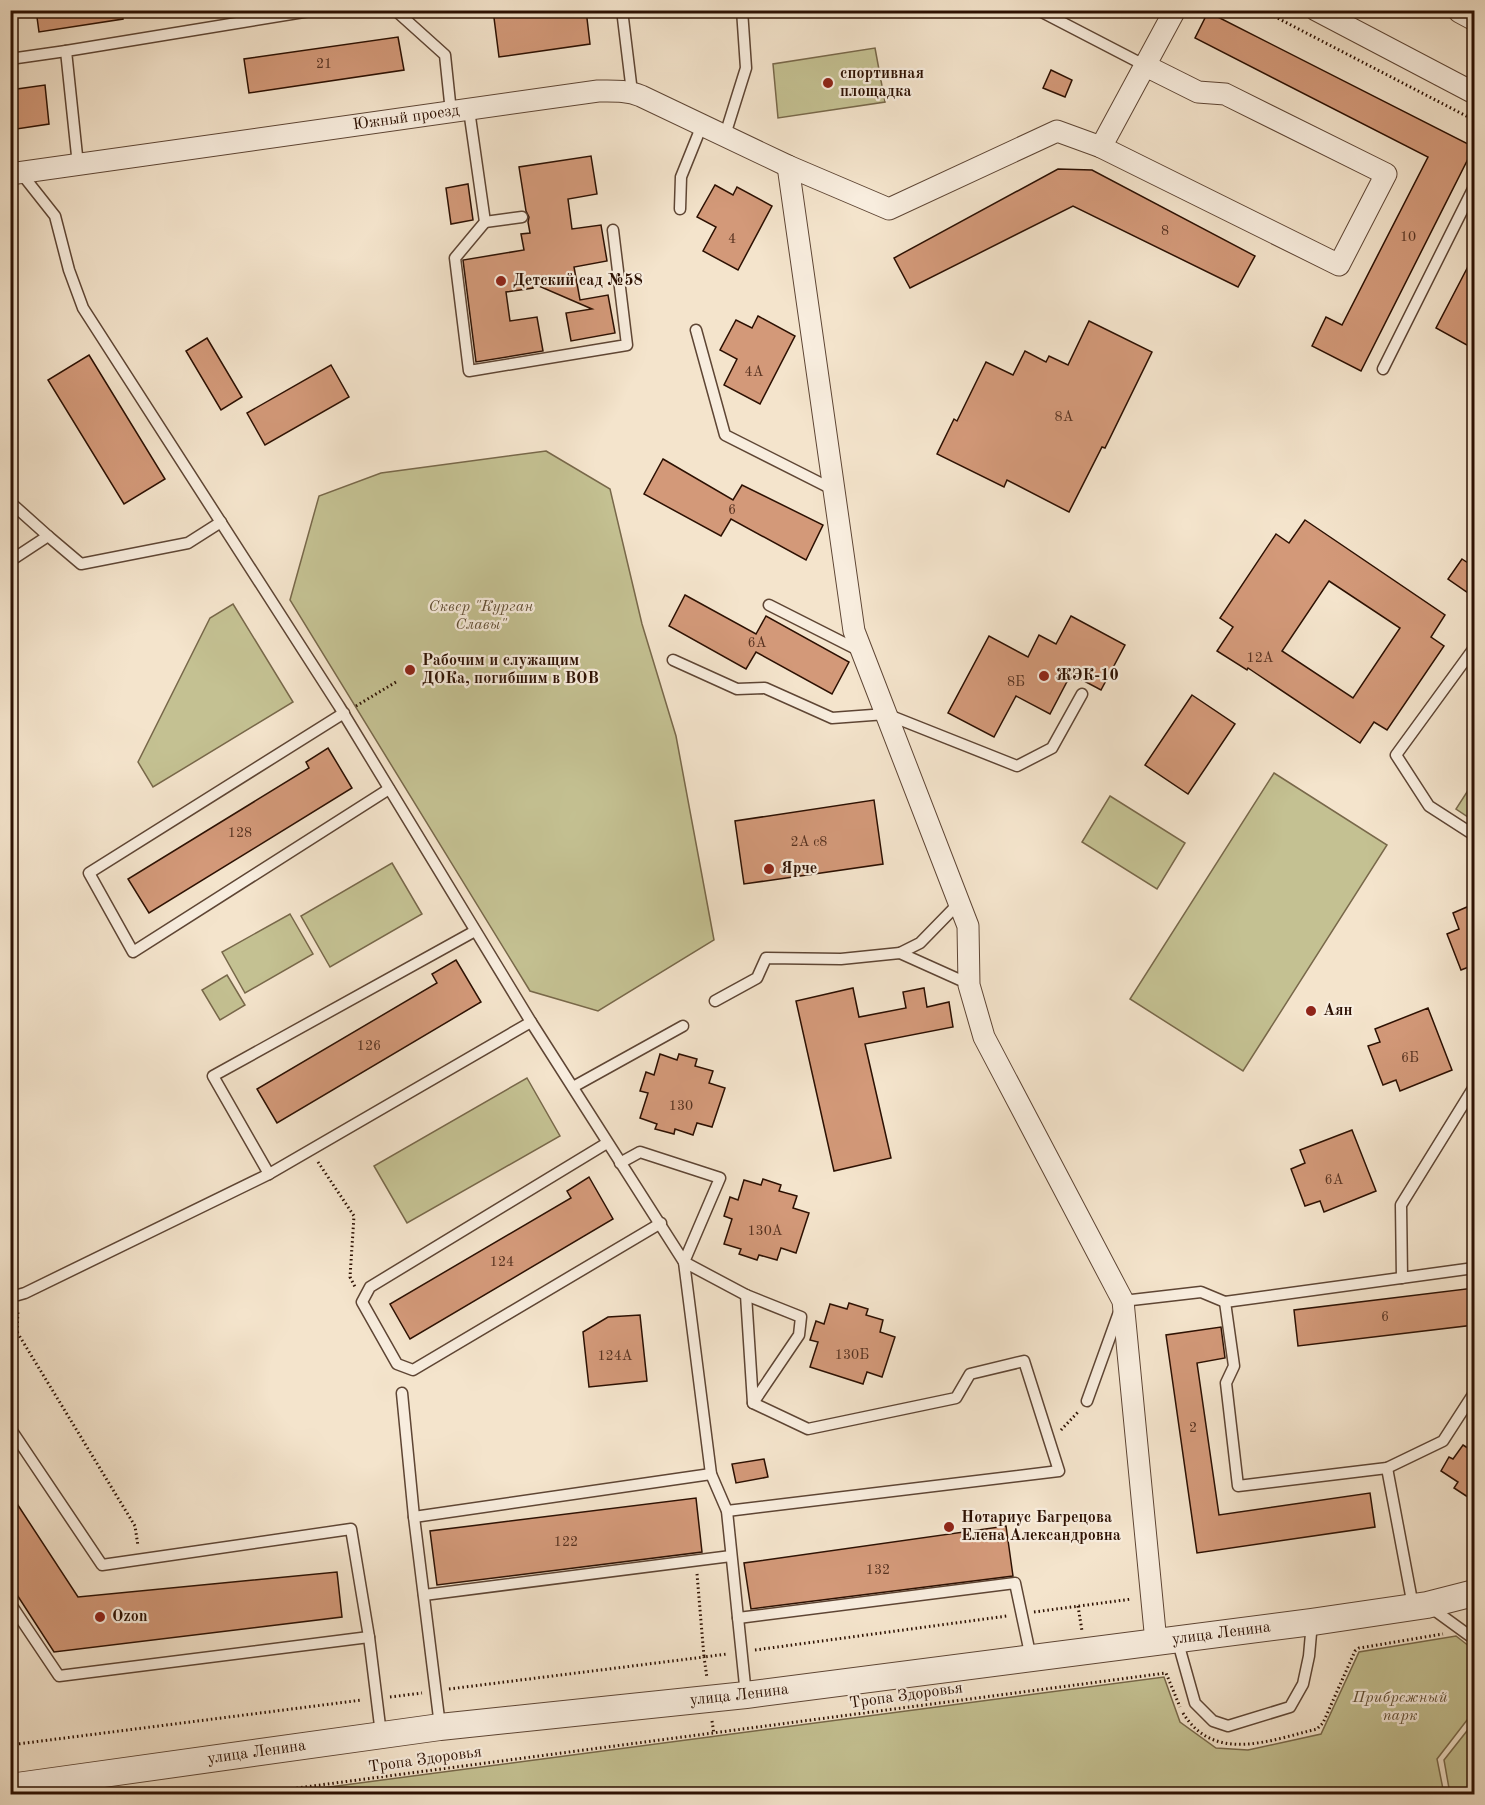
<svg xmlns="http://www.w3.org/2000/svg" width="1485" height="1805" font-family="'Old Standard TT',serif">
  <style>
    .green { fill: #c4c192; stroke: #78684a; stroke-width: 1.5 }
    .building { fill: #d39979; stroke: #2c1002; stroke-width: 1.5; fill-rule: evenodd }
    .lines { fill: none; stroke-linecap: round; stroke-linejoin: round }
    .service-casing { stroke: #5e4534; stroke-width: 13 }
    .minor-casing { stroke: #5e4534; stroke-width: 23 }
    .tertiary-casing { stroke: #5e4534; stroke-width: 28 }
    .path { stroke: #2c1002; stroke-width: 3; stroke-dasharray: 1.5 3; stroke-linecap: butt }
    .service { stroke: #f8edde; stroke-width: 10 }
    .minor { stroke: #f8edde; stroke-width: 21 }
    .tertiary { stroke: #f8edde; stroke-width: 26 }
    .poi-dot { fill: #8f2418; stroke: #f8edde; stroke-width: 2 }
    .labels { text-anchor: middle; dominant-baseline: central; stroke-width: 4.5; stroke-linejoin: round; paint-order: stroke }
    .number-label { font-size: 14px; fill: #563220 }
    .poi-label { font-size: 16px; font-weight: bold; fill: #2c1002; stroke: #f8edde; text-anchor: start }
    .street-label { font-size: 16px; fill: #2c1002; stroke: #f8edde }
    .park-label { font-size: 16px; font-style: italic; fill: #614e34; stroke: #f8edde }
  </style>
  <rect width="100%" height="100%" fill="#f4e4cc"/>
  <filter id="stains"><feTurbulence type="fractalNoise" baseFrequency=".00333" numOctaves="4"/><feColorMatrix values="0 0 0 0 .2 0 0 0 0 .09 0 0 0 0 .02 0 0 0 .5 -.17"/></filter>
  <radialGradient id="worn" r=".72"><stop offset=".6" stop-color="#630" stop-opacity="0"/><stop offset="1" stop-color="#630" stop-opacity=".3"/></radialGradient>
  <!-- green -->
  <g class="green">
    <path d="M875,48L885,102L778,118L773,64Z"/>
    <path d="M546,451L610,489L642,624L676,736L714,940L598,1011L530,991L290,600L319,496L381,473Z"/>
    <path d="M233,604L293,702L153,787L138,762L210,618Z"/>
    <path d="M1274,773L1387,845L1243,1071L1130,999Z"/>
    <path d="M1474,781V821L1456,809Z"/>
    <path d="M1110,796L1185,843L1157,889L1082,842Z"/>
    <path d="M392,863L422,914L330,967L301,916Z"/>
    <path d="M290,914L313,954L245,993L222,952Z"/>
    <path d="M227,975L245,1005L220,1020L202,990Z"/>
    <path d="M527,1078L560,1136L407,1223L374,1166Z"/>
    <path d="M1456,1636L1474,1650V1711L1437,1759L1444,1794H276L1164,1677L1180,1722L1216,1748L1248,1750L1321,1734L1359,1652Z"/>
    <path d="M1474,1722V1794H1450L1444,1760Z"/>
  </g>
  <!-- building -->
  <g class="building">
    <path d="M36,10H122L123,19L39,32Z"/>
    <path d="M493,10H586L590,44L499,57Z"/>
    <path d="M1208,12L1474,147L1361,371L1312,346L1326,317L1342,325L1428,157L1195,38Z"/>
    <path d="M398,37L404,70L249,93L244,59Z"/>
    <path d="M1051,70L1072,80L1065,97L1043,88Z"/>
    <path d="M45,85L49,124L10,130V90Z"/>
    <path d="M591,156L597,194L568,199L572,229L601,225L607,261L574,267L580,300L608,295L615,333L571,341L566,313L592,309L532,283L533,288L506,292L510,321L537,317L543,351L476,362L463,260L524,250L521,234L530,233L528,222L529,217L526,211L519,167Z"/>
    <path d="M1058,169L1092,170L1255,256L1238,287L1073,206L910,288L894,258Z"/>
    <path d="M468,184L473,220L451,224L446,188Z"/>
    <path d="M715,185L733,195L737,187L772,206L738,270L703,251L716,227L697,217Z"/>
    <path d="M1474,255V349L1436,328Z"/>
    <path d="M758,316L795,336L760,404L724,385L737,359L720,350L736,320L752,328Z"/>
    <path d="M1089,321L1152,352L1105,448L1102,447L1069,512L1007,480L1004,487L937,454L954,419L957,421L986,362L1013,375L1025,351L1046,362L1049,356L1068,365Z"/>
    <path d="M207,338L242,397L221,410L186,351Z"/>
    <path d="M89,355L165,479L124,504L48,380Z"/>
    <path d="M331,365L349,397L265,445L247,413Z"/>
    <path d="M663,459L733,500L742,485L823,525L806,560L731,519L721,536L644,494Z"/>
    <path d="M1305,520L1445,615L1431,637L1444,646L1387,730L1374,722L1360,743L1248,668L1247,670L1217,651L1233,627L1220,618L1276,534L1289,543ZM1329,581L1400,628L1353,698L1282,651Z"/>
    <path d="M1462,559L1474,567V597L1448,579Z"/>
    <path d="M685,595L756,634L766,616L849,662L832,694L756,652L746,669L669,626Z"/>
    <path d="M1071,616L1125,645L1101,690L1071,674L1050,714L1016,696L994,737L948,713L989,636L1028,657L1039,635L1056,644Z"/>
    <path d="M1192,695L1235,724L1188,794L1145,765Z"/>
    <path d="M328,748L352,788L149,913L128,879L309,768L306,762Z"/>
    <path d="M874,800L883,864L744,884L735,821Z"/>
    <path d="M1474,904V965L1461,970L1447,934L1459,929L1453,913Z"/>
    <path d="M456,960L481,1002L277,1123L257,1089L437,983L432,974Z"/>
    <path d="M853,988L859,1017L906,1008L903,992L924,988L927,1007L949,1002L953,1027L865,1044L891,1158L834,1171L796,1001Z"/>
    <path d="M1428,1008L1452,1070L1400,1091L1396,1080L1383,1085L1368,1046L1380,1042L1375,1029Z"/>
    <path d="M660,1054L677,1060L679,1054L697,1059L695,1066L713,1071L709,1083L725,1088L712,1127L697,1123L693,1135L675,1129L674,1134L655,1129L657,1124L640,1118L648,1093L640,1091L646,1072L654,1075Z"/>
    <path d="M1352,1130L1376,1191L1324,1212L1320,1201L1305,1206L1291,1169L1305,1163L1300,1150Z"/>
    <path d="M589,1177L613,1219L410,1339L390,1304L571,1198L567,1191Z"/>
    <path d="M763,1179L781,1185L779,1191L797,1196L793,1208L809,1213L796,1253L781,1248L777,1260L759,1255L757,1260L739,1254L741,1249L724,1244L732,1219L724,1216L730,1197L738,1200L744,1180L761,1185Z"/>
    <path d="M1474,1288V1325L1298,1346L1294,1310Z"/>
    <path d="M849,1303L868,1309L866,1315L883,1320L880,1332L895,1337L882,1377L867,1372L863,1384L810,1367L818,1342L810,1340L816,1321L824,1324L830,1304L847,1309Z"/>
    <path d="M640,1315L647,1381L589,1387L583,1332L608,1317Z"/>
    <path d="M1221,1327L1225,1358L1197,1363L1219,1515L1370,1493L1375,1527L1197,1553L1166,1335Z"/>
    <path d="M1463,1445L1474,1452V1501L1454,1488L1458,1482L1441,1471L1449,1457L1453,1459Z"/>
    <path d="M764,1459L768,1477L736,1483L732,1464Z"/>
    <path d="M10,1493L78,1597L337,1572L342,1617L54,1652L10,1584Z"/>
    <path d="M696,1498L702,1552L437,1585L430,1531Z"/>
    <path d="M1006,1526L1013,1576L751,1609L744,1563Z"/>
  </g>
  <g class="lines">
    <!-- service casing -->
    <g class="service-casing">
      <g id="service">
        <path d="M395,10L445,55L451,112"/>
        <path d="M622,10L632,92"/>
        <path d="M1038,10L1146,66"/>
        <path d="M10,59L66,51"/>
        <path d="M469,110L485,222L455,258L469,371L627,345L613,230"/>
        <path d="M725,135L746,68L742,10"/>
        <path d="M78,165L66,51L316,10"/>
        <path d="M21,173L55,216L69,270L83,308L339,706L531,1022L684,1262L711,1474L727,1511L746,1695"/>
        <path d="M680,209L681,177L702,125"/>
        <path d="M485,222L522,217"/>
        <path d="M696,330L725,435L834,490"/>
        <path d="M1383,369L1474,187"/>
        <path d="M10,502L48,536L10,561"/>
        <path d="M48,536L81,564L188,543L221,522"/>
        <path d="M769,605L860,651"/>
        <path d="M1474,648L1396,755L1429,806L1474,835"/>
        <path d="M673,660L737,689L765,688L832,718L886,714L1017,766L1052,748L1082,694"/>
        <path d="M344,713L89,873L133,952L389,789"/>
        <path d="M475,931L213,1076L269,1174L531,1022"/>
        <path d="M900,953L920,943L959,903"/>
        <path d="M715,1001L757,978L766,958L841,959L900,953L969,984"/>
        <path d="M573,1087L683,1026"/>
        <path d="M607,1143L370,1287L362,1302L397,1364L413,1370L661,1223"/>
        <path d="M620,1163L640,1152L720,1178L684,1262L746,1295L753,1403L808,1429L956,1398L970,1374L1024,1361L1059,1471L727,1511"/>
        <path d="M1402,1278L1401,1205L1474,1087"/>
        <path d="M10,1294L18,1295L25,1293L269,1174"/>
        <path d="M746,1295L801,1317L799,1335L753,1403"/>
        <path d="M1225,1302L1234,1366L1226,1383L1238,1486L1387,1468L1443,1441L1474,1393"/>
        <path d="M402,1393L414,1517L440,1726"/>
        <path d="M1087,1401L1123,1301L1201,1292L1225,1302L1474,1268"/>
        <path d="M10,1428L102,1565L351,1529L369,1637L381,1734"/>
        <path d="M1387,1468L1413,1606"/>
        <path d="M414,1517L711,1474"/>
        <path d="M424,1595L731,1556"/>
        <path d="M10,1603L59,1676L369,1637"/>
        <path d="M1430,1607L1474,1639"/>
        <path d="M738,1618L1015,1583L1031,1658"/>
        <path d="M1177,1639L1195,1703L1213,1721L1228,1726L1290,1707L1303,1684L1309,1656L1312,1622"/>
      </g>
    </g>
    <!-- minor casing -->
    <g class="minor-casing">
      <g id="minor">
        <path d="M1316,10L1474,93"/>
        <path d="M1146,66L1198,92L1225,94L1386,174L1339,265L1101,147L1175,10"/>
        <path d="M788,166L854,631L968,926L969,985L984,1037L1123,1301L1156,1642"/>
        <path id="s1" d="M10,174L598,91C613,91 627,90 641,96L788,166L889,209L1057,131L1101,147"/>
      </g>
    </g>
    <!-- tertiary casing -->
    <g class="tertiary-casing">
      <g id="tertiary">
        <path d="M1461,10L1474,17"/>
        <path id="s2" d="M10,1787L440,1727L746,1695L1312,1622L1427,1605L1474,1593"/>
      </g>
    </g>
    <!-- path -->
    <g class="path">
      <path d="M1262,10L1474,120"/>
      <path d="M356,706L396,682"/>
      <path d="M318,1162L354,1216L350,1277L355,1287"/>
      <path d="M17,1332L18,1310"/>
      <path d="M10,1337L17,1332L135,1526L138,1546"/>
      <path d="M1061,1430L1079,1411"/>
      <path d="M697,1574L704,1657L727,1654"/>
      <path d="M1078,1606L1082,1631"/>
      <path d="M1034,1612L1132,1599"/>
      <path d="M755,1650L1007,1616"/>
      <path d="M449,1689L704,1657L707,1678"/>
      <path d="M390,1697L422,1693"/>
      <path d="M1183,1713C1214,1764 1271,1740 1317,1729L1323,1723L1355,1651L1359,1648L1443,1634"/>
      <path d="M712,1721L714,1734"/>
      <path d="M10,1745L362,1700"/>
      <path d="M252,1794L1166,1673L1180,1707"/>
    </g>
    <!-- service -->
    <use href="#service" class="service"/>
    <!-- minor -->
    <use href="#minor" class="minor"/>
    <!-- tertiary -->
    <use href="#tertiary" class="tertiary"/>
  </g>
  <!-- markers -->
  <g class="poi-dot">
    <circle cx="828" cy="83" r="6"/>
    <circle cx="501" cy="281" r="6"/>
    <circle cx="410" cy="670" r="6"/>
    <circle cx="1044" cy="676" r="6"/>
    <circle cx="769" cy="869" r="6"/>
    <circle cx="1311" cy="1011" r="6"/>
    <circle cx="949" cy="1527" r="6"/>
    <circle cx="100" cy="1617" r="6"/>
  </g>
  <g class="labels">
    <!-- number labels -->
    <g class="number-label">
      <text x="324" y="64">21</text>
      <text x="1165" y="231">8</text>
      <text x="1408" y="237">10</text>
      <text x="732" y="239">4</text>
      <text x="754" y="372">4А</text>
      <text x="1064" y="417">8А</text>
      <text x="732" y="510">6</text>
      <text x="757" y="643">6А</text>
      <text x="1260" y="658">12А</text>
      <text x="1016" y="682">8Б</text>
      <text x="240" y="833">128</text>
      <text x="809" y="842">2А с8</text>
      <text x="369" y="1046">126</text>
      <text x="1410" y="1058">6Б</text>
      <text x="681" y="1106">130</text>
      <text x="1334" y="1180">6А</text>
      <text x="765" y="1231">130А</text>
      <text x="502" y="1262">124</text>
      <text x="1385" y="1317">6</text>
      <text x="852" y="1355">130Б</text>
      <text x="615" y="1356">124А</text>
      <text x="1193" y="1428">2</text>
      <text x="566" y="1542">122</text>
      <text x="878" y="1570">132</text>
    </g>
    <!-- poi labels -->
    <g class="poi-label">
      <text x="840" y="74">спортивная<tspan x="840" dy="18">площадка</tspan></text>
      <text x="513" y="281">Детский сад №58</text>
      <text x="422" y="661">Рабочим и служащим<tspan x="422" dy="18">ДОКа, погибшим в ВОВ</tspan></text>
      <text x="1056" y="676">ЖЭК-10</text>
      <text x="781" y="869">Ярче</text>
      <text x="1323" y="1011">Аян</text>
      <text x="961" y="1518">Нотариус Багрецова<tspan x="961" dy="18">Елена Александровна</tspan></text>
      <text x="112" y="1617">Ozon</text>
    </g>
    <!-- street labels -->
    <g class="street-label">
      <text stroke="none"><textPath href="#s1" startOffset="400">Южный проезд</textPath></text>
      <text stroke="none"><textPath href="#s2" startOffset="1221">улица Ленина</textPath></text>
      <text stroke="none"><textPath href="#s2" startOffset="735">улица Ленина</textPath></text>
      <text transform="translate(906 1696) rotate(-8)">Тропа Здоровья</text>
      <text stroke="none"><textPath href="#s2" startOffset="249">улица Ленина</textPath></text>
      <text transform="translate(425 1760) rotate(-8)">Тропа Здоровья</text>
    </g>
    <!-- park labels -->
    <g class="park-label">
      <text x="481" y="607">Сквер "Курган<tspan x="481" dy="18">Славы"</tspan></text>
      <text x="1400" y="1698">Прибрежный<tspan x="1400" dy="18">парк</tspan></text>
    </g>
  </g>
  <!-- margin -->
  <rect width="1485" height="1805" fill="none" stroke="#f4e4cc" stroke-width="36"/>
  <rect x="12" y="12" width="1461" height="1781" fill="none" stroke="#2c1002" stroke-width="3"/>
  <rect x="18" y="18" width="1449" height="1769" fill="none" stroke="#2c1002" stroke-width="1.5"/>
  <rect width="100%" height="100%" filter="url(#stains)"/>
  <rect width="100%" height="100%" fill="url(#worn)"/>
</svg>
